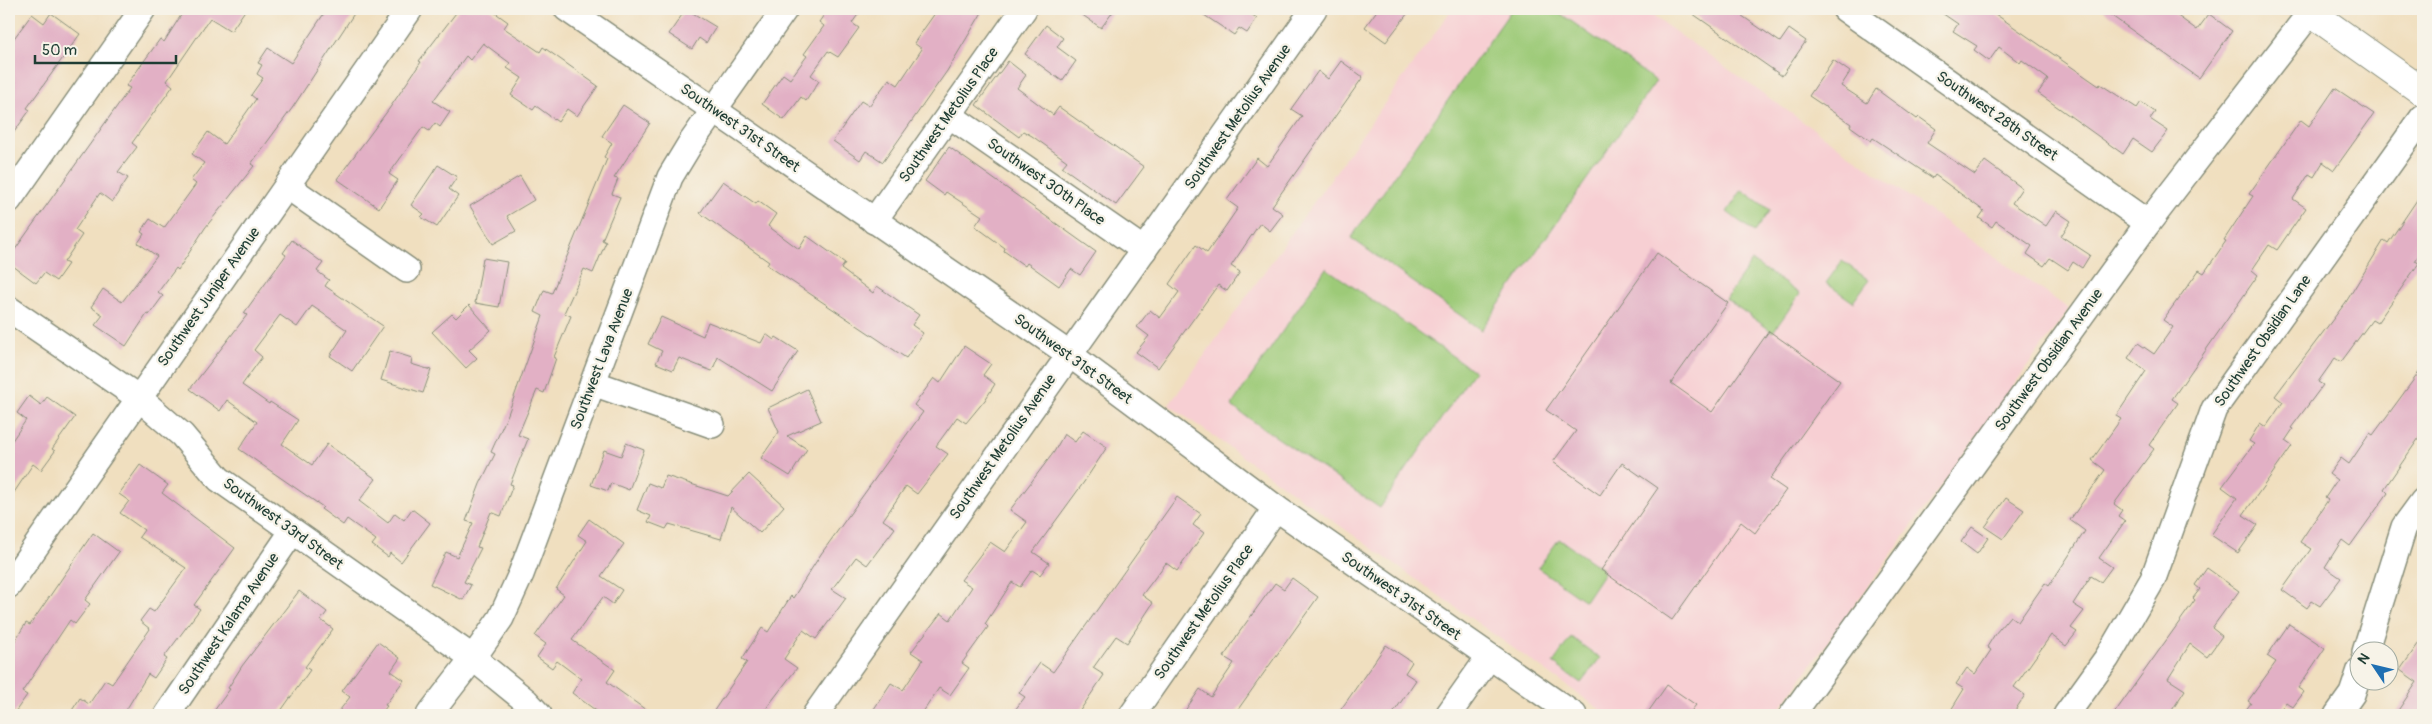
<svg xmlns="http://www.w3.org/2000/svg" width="2432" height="724" font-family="Pangolin,sans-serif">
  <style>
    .built { fill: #f7cfd3 }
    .green { fill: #9dca78; stroke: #5e8456 }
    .building { fill: #e2b0c5 }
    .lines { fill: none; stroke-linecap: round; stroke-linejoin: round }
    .minor-casing { stroke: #888e7a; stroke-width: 28 }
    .major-casing { stroke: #888e7a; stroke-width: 30 }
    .minor { stroke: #fff; stroke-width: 25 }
    .major { stroke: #fff; stroke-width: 28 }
    .labels { text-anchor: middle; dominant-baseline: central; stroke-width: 4.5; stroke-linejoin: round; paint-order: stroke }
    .street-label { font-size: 15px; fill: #1f3d34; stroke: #f7f3e8 }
  </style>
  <rect width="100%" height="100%" fill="#f7f3e8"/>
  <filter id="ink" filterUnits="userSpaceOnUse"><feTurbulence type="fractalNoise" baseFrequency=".02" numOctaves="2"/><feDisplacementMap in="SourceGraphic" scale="10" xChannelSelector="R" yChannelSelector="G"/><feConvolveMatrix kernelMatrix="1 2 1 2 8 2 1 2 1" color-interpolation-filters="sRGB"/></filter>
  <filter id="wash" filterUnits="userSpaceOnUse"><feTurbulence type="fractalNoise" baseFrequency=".0096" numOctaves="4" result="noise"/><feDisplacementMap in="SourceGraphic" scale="20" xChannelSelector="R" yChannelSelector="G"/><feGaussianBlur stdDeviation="1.12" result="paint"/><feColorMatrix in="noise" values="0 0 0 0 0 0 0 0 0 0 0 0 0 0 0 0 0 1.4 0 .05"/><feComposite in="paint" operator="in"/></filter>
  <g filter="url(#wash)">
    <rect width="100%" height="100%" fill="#f0dfbf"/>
    <!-- built -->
    <path class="built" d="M1452,9H1643L2069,309L1775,715H1608L1169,405Z"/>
    <!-- green -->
    <g class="green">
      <path d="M1512,9H1554L1656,81L1481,330L1351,238Z"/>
      <path d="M1742,190L1770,210L1754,232L1727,212Z"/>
      <path d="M1752,261L1800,294L1773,332L1726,299Z"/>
      <path d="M1842,261L1869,280L1853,302L1826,283Z"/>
      <path d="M1326,268L1474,371L1380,508L1231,406Z"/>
      <path d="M1559,539L1605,571L1585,601L1538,568Z"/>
      <path d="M1571,637L1600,658L1581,683L1553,663Z"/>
    </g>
    <g id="blocks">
      <!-- building -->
      <g class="building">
        <path d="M185,9H246L231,31L210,18L167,81L173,86L132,143L137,147L118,172L128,178L112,202L100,193L75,230L82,235L64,262L68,264L56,281L44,273L36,283L9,263V258L130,88L126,86L160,39L164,42Z"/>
        <path d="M327,9H357L293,107L251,164L254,166L205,228L178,270L176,268L158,292L163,296L149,315L147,314L126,346L95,325L103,315L91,307L103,289L122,302L157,256L138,243L144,234L141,232L150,219L164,228L196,184L191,180L204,163L192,154L208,132L224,144L256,99L251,95L263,78L257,74L262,65L258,63L268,48L291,63Z"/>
        <path d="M459,9H490L508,22L504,28L540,52L543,47L598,86L577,116L567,109L558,122L536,106L533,110L511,95L522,78L507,68L510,63L483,43L470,60L466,56L433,101L450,112L440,127L435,123L429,131L423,127L389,174L398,180L379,208L337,179L389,109L421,62L419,61Z"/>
        <path d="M686,9L716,27L706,43L699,38L692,49L669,34Z"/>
        <path d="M828,9H862L852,23L859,28L838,57L828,51L811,75L819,81L806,101L801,97L784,120L762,104L783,74L790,79L807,56L804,54L824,26L819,22Z"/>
        <path d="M938,9H984L947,71L883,162L866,151L860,160L833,141L861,101L869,106L889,79L898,85L922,49L914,43Z"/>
        <path d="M1074,9H1115L1101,28Z"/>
        <path d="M1195,9H1243L1257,18L1247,33L1239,28L1234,35Z"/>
        <path d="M1378,9H1411L1386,42L1365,27Z"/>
        <path d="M1686,9H1732L1780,42L1789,29L1806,41L1782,76Z"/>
        <path d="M1936,9H1988L2099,86L2100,84L2137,108L2141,102L2155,112L2150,119L2168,131L2152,152L2133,139L2123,154L2038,93L2048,79L2022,60L2020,63L1999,47L1989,61L1974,50L1977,46L1953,31L1958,24Z"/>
        <path d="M2102,9H2168L2197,30L2209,14L2232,31L2199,78Z"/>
        <path d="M51,13L80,34L27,108L30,110L9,139V45L32,14L44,23Z"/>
        <path d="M1046,25L1063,38L1057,47L1076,61L1062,81L1025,54Z"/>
        <path d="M1833,60L1850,72L1841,86L1867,103L1876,89L1917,119L1919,117L1936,129L1927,143L1975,175L1985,161L2022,188L2012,203L2046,226L2056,211L2071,221L2061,236L2090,255L2082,268L2073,262L2068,270L2050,258L2044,266L2027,254L2032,246L1996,221L1992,227L1979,218L1984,211L1935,175L1933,178L1873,138L1871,141L1850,126L1851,124L1809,96Z"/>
        <path d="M1008,61L1026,75L1017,88L1053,115L1059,107L1144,167L1116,205L1062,167L1067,161L1032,136L1023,131L1019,137L976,105Z"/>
        <path d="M1341,61L1363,77L1272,206L1283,214L1270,231L1260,223L1231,266L1240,272L1227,291L1218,285L1158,368L1136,352L1149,336L1137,327L1150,310L1160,318L1179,292L1169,284L1196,245L1207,253L1238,208L1227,200L1257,158L1267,166L1302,116L1291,109L1318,71L1328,79Z"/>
        <path d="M2335,88L2374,114L2334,170L2323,162L2314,177L2309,174L2293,199L2306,208L2277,250L2269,245L2252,270L2258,275L2172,399L2178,403L2149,445L2154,449L2114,504L2122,510L2118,516L2125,521L2099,558L2112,567L2101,582L2091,576L2073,604L2084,611L2071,628L2077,632L2066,646L2051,635L2014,687L2025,695L2012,715H1948L1964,689L1956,684L1967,668L1975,674L1991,650L1987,647L1995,634L2010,616L2018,622L2045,583L2049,586L2085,531L2070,520L2105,470L2092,460L2121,419L2116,416L2146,371L2128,358L2138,343L2154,354L2173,327L2163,320L2199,270L2204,273L2226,241L2224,240L2253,196L2249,194L2301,120L2309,126Z"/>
        <path d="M623,105L650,123L614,178L618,179L612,194L620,197L602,240L606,242L593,273L584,269L564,313L571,316L554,357L556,358L544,393L537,390L518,435L528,439L510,484L513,485L501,516L491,512L477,547L481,548L464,582L471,585L463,600L430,584L446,552L457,557L473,523L466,521L480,484L495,454L491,452L508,414L543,316L535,312L544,290L552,293L607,159L604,157L612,143L602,136Z"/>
        <path d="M949,147L1096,252L1080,275L1071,269L1059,286L1027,263L1025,266L1004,251L1005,248L975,226L982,216L946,192L944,195L925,181Z"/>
        <path d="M438,165L457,177L449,189L458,196L437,227L421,217L424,214L411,205Z"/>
        <path d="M520,176L534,200L507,216L516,231L493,244L470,206Z"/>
        <path d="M723,181L756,204L758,201L776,214L768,226L799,249L807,236L845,263L841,269L873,293L877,286L919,315L912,325L923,333L906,358L767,265L769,262L700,213Z"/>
        <path d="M2423,191V249L2415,261L2419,263L2377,323L2372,320L2341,362L2335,358L2318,382L2323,385L2291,428L2293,429L2285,441L2292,446L2243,515L2258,525L2238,553L2211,535L2237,498L2222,487L2254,444L2249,441L2260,423L2266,427L2283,402L2275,396L2346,302L2384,240L2388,243Z"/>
        <path d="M292,240L323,263L317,271L329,280L325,286L383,326L352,371L330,356L347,330L312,306L297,327L280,315L254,350L262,357L242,385L269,404L270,402L298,420L282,444L312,465L327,444L376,479L359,501L388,523L395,513L404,520L412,509L430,523L401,562L390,553L388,557L372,545L376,540L347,519L343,525L321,509L323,507L239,449L257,422L227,400L220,411L190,389L247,315L244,313L286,255L283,253Z"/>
        <path d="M1657,253L1728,303L1671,383L1712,412L1769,331L1840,381L1770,479L1786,490L1755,533L1741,522L1672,620L1601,570L1658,488L1622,463L1600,495L1553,462L1576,431L1546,410Z"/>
        <path d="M483,258L507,262L499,307L475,303Z"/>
        <path d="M469,305L491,330L469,350L477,358L466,368L432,332L452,314L456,318Z"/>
        <path d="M661,317L703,336L708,322L761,343L766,334L774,340L776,337L798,351L772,391L718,357L712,371L679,358L673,370L656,363L662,351L648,344Z"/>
        <path d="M964,346L991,364L983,375L995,384L985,400L966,423L957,417L936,446L948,454L917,494L906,486L883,520L895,528L867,565L856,557L832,589L846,598L816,639L803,630L784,659L797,668L761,715H711L747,662L742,659L762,628L768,632L791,596L793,598L821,554L923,412L914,405L934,378L940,383Z"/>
        <path d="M390,351L412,358L411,364L431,370L423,393L381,380Z"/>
        <path d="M2423,367V432L2384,489L2388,493L2350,546L2342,540L2325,567L2341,578L2320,606L2312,601L2307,608L2282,590L2311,549L2300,542L2328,500L2325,498L2337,480L2329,474L2341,458L2349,464L2370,433L2373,435Z"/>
        <path d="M807,389L821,421L787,436L807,449L790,476L761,458L779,432L768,408Z"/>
        <path d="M29,396L41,405L47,397L75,417L52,449L55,451L41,470L33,464L9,500V445L26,420L17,413Z"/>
        <path d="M1083,431L1107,447L1084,482L1033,552L1049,563L1040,575L1032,570L1020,587L1012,582L985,624L988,627L962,663L969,668L950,695L939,688L921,715H870L891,683L903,690L923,660L911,652L941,613L950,620L972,587L961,580L990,542L1005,552L1027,522L1010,510L1054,452L1064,434L1075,442Z"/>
        <path d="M626,443L644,450L629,490L611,483L608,491L591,485L604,450L621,456Z"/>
        <path d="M140,465L168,485L162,493L235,548L194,605L200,609L164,657L167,659L154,678L148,674L123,715H69L80,698L89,704L105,680L112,684L150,629L140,621L149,609L154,612L186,568L139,537L144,530L120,513L129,501L119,494Z"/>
        <path d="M749,474L784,506L760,533L731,507L721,539L669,524L666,529L648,522L651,516L637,510L648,483L661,488L666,476L728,496Z"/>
        <path d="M1177,497L1201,514L1193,525L1204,533L1177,571L1166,563L1142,595L1153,603L1127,643L1116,636L1093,668L1104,675L1077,715H1011L1025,697L1019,693L1040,663L1053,672Z"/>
        <path d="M2006,498L2024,510L2003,539L1985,527Z"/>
        <path d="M589,519L624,544L601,576L622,590L613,604L603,597L572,640L615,670L607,682L653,715H602L572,693L581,679L557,661L552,668L537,657L546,644L535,636L564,595L556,589L587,541L578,535Z"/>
        <path d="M1972,527L1988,538L1977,554L1961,542Z"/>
        <path d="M93,533L119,552L85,600L90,604L75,624L70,620L22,692L27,695L13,715H9V650L26,623L30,625Z"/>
        <path d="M2207,568L2239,591L2212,628L2222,636L2207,657L2190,644L2168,679L2185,690L2169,715H2113L2195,600L2193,598L2200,589L2195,585Z"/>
        <path d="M1292,578L1318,597L1234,715H1182L1200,689L1211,697L1234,663L1224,657L1238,634L1275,583L1284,589Z"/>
        <path d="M299,591L327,612L321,620L333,629L305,667L310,670L278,715H211L230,689L228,688L242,666Z"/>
        <path d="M2289,624L2325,648L2298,688L2304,692L2293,707L2286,702L2277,715H2242L2251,703L2248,701L2276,662L2267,656Z"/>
        <path d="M2423,637V715H2395L2417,682L2400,670Z"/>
        <path d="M378,642L400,658L391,671L404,680L385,705L387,706L380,715H336L350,697L342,691Z"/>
        <path d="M1386,645L1412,662L1405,673L1416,680L1392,715H1337Z"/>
        <path d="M1667,685L1696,705L1688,715H1646Z"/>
      </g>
    </g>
  </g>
  <g filter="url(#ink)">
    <use href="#blocks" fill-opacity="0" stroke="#888e7a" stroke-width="1"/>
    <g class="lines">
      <!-- minor casing -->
      <g class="minor-casing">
        <g id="minor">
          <path d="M567,9L1069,354L1276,508L1574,715"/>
          <path d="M1845,9L2148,223"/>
          <path d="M949,115L1144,250"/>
          <path d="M287,186L407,270"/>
          <path d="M9,200L143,9"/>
          <path d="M874,221L1024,9"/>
          <path d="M9,309L139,398L182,435L219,479L473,658L526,701L539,715"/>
          <path d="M593,383L712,425"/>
          <path d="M9,585L410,9"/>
          <path d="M2365,652L2404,527L2423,501"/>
          <path d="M167,715L292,532"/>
          <path d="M429,715L473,658L501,618L521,574L670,177L690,144L785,9"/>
          <path d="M815,715L1314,9"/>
          <path d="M1132,715L1276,508"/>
          <path d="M1448,715L1489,657"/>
          <path d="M1792,715L2148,223L2313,9"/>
          <path d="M2066,715L2107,658L2153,579L2214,409L2423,117"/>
          <path d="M2337,715L2352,694L2360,670"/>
        </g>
      </g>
      <!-- major casing -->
      <g class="major-casing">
        <path id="major" d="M2306,9L2423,92"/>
      </g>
      <!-- minor -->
      <use href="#minor" class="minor"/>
      <!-- major -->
      <use href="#major" class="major"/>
    </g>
  </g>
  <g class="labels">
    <!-- street labels -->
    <g class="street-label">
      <text transform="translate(949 115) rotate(-55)">Southwest Metolius Place</text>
      <text transform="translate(1997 116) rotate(35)">Southwest 28th Street</text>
      <text transform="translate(1238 117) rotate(-55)">Southwest Metolius Avenue</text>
      <text transform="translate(740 128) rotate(35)">Southwest 31st Street</text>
      <text transform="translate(1046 182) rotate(35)">Southwest 30th Place</text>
      <text transform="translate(209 297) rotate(-55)">Southwest Juniper Avenue</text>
      <text transform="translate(2263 341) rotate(-55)">Southwest Obsidian Lane</text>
      <text transform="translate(602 359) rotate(-69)">Southwest Lava Avenue</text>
      <text transform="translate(1073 359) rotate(36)">Southwest 31st Street</text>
      <text transform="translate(2049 360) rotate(-54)">Southwest Obsidian Avenue</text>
      <text transform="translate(1003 447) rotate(-55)">Southwest Metolius Avenue</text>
      <text transform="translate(283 524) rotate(36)">Southwest 33rd Street</text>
      <text transform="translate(1401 596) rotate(35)">Southwest 31st Street</text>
      <text transform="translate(1204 612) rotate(-55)">Southwest Metolius Place</text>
      <text transform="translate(229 624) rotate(-56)">Southwest Kalama Avenue</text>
    </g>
  </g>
  <!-- margin -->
  <rect width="2432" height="724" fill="none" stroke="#f7f3e8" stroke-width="30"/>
  <!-- north arrow -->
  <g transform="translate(2374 666) rotate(305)"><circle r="24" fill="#f7f3e8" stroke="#a1aaa0"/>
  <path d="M0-4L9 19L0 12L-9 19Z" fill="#1f6fb2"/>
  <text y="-8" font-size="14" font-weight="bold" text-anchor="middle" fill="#1f3d34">N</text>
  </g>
  <!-- scale -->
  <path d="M35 55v8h141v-8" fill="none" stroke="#1f3d34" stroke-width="2.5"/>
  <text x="42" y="55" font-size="15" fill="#1f3d34" stroke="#f7f3e8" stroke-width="4" paint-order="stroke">50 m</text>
</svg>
